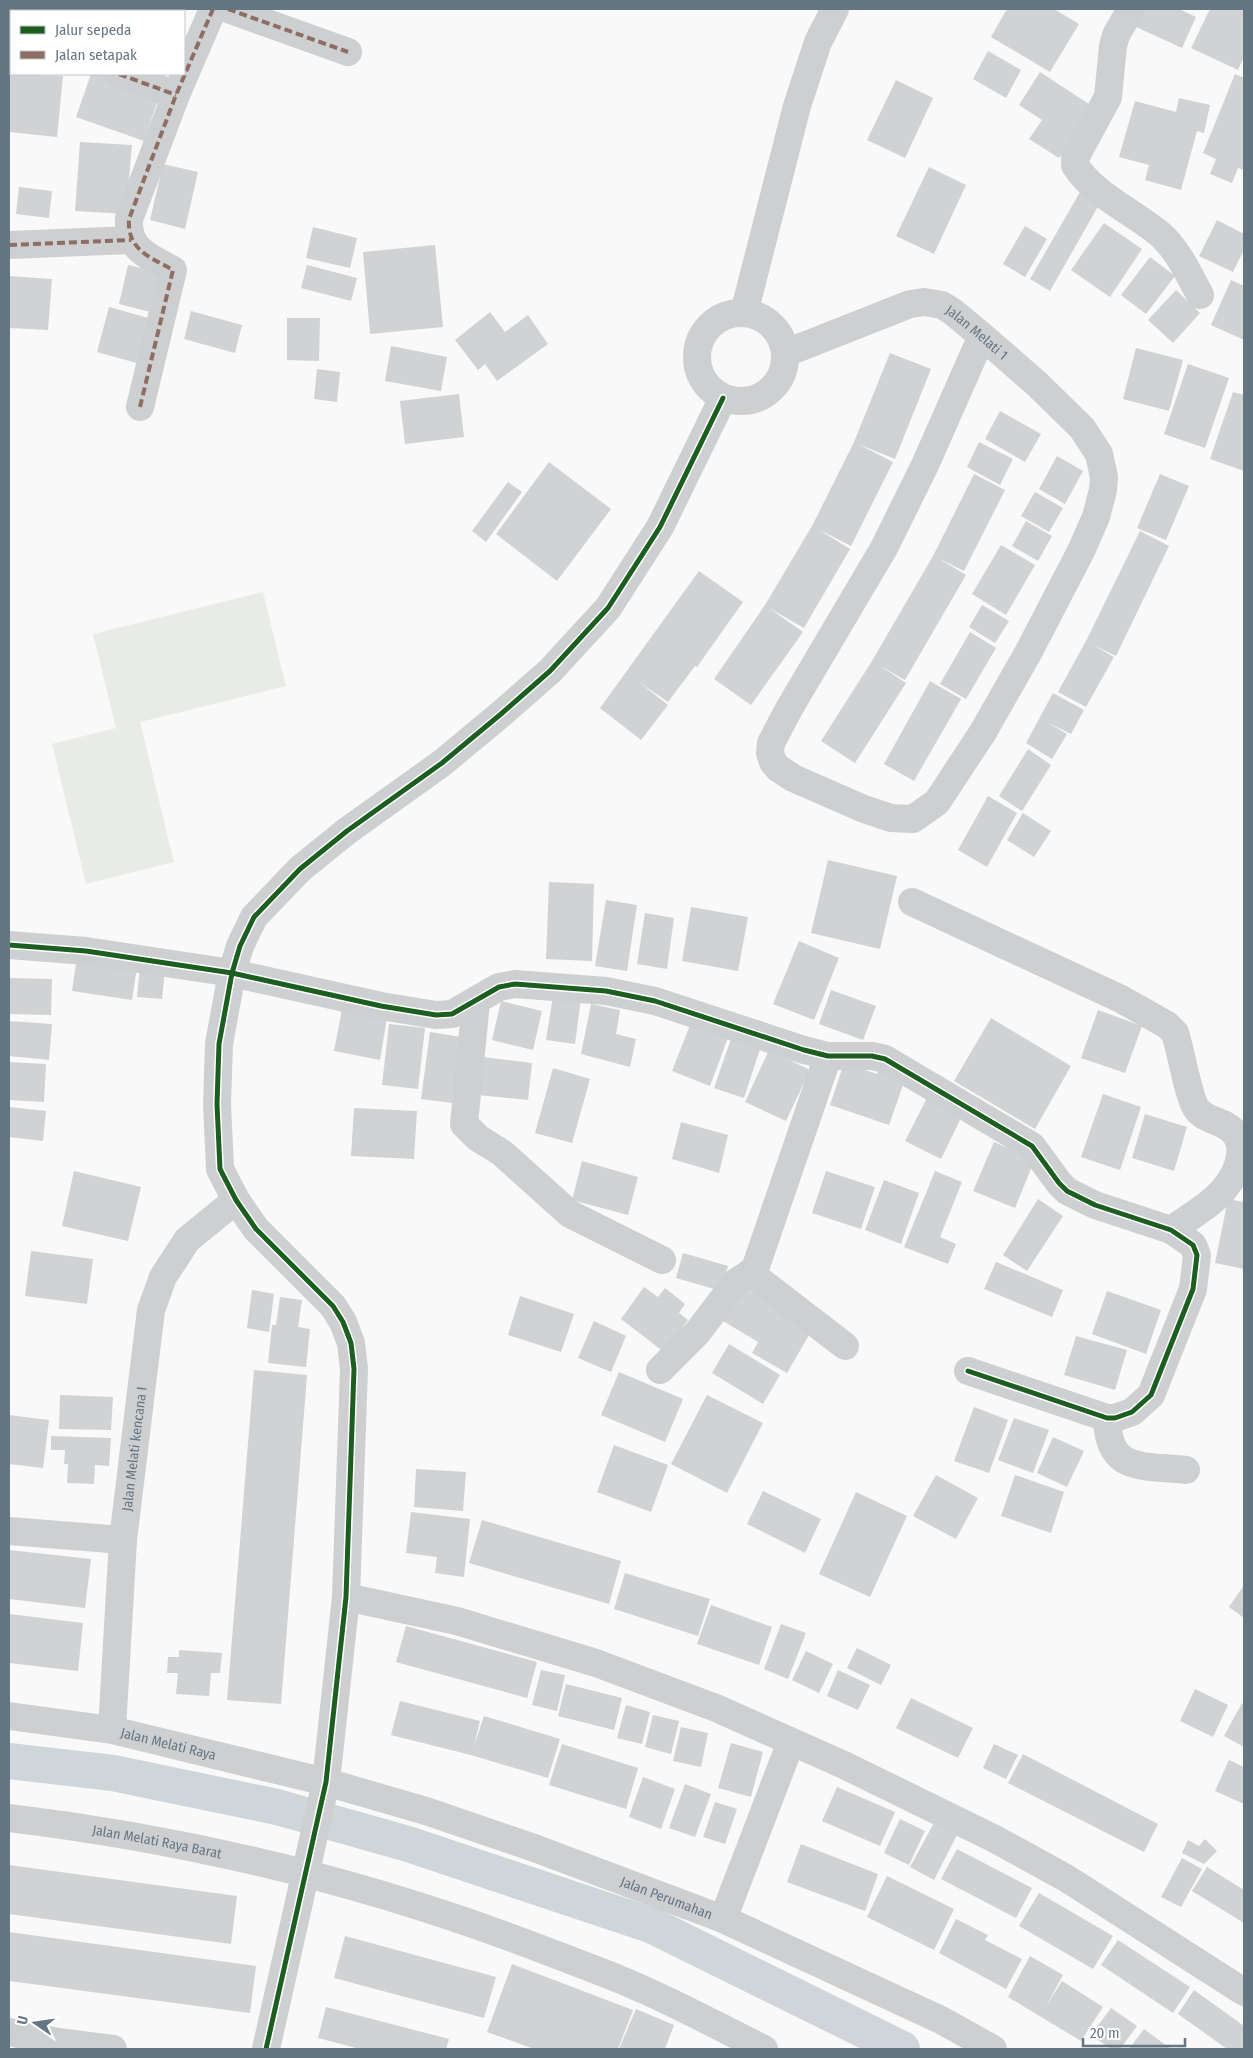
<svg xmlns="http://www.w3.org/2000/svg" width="1253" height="2058" font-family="'Fira Sans Condensed',sans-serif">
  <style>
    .green { fill: #e8ebe6 }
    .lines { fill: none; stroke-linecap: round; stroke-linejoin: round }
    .canal { stroke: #ced6d9; stroke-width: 36 }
    .building { fill: #d0d2d3 }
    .minor { stroke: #cecfd0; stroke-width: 28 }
    .quiet { stroke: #8d6e63; stroke-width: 4; stroke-dasharray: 8 4; stroke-linecap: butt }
    .cycleway-casing { stroke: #fff; stroke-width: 8 }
    .cycleway { stroke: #1b5e20; stroke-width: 5 }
    .labels { text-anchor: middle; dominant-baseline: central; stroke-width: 5; stroke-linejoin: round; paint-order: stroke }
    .street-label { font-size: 14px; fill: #657683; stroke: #fff }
  </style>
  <rect width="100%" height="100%" fill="#f9f9f9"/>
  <!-- green -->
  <path class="green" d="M263,592L286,686L140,722L174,862L86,884L52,744L116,728L93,634Z"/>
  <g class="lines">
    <!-- canal -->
    <path class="canal" d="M9,1761L113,1773L277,1807L408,1844L653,1926L902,2049"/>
  </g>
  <!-- building -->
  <g class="building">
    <path d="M92,9H135L134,11H91Z"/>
    <path d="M1007,9H1054L1079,24L1050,72L991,37Z"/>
    <path d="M1142,9H1179L1196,17L1182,48L1134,26Z"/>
    <path d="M1210,9H1239L1244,11V57L1238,70L1191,48Z"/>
    <path d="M988,51L1021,70L1006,98L973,79Z"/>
    <path d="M9,71L11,74L63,76L57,137L9,132Z"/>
    <path d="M1040,72L1095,108L1059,158L1029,139L1042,120L1019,105Z"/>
    <path d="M91,74H105L160,94L144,141L76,117Z"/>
    <path d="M1235,74L1244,78V170L1238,168L1232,183L1210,174L1216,159L1203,153Z"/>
    <path d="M896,80L933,98L905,158L867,140Z"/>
    <path d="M1179,98L1210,105L1204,133L1197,131L1181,190L1145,180L1149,165L1119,157L1135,101L1176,112Z"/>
    <path d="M80,142L132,145L126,214L75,211Z"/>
    <path d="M163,164L198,172L185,229L150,220Z"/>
    <path d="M929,167L966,185L934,254L896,236Z"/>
    <path d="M19,187L52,191L49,218L16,214Z"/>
    <path d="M1080,192L1100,203L1050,291L1030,279Z"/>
    <path d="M1217,220L1244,234V250L1233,272L1199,256Z"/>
    <path d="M1104,223L1142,249L1110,297L1071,270Z"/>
    <path d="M1025,226L1047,239L1025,277L1003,264Z"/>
    <path d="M313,227L357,238L350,268L306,258Z"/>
    <path d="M435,245L443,327L370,334L363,252Z"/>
    <path d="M1150,257L1175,276L1146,314L1121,295Z"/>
    <path d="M128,265L163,273L154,313L119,304Z"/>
    <path d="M307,265L357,278L351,301L301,288Z"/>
    <path d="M9,276L52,279L48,330L9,328Z"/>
    <path d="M1231,280L1244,286V340L1211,325Z"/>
    <path d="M1176,290L1200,313L1173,343L1148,320Z"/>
    <path d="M109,307L152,319L140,364L97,352Z"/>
    <path d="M191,311L242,325L235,353L184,339Z"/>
    <path d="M490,312L505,332L528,315L548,344L497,381L485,364L478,370L455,340Z"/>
    <path d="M287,318H320L319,361L287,360Z"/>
    <path d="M391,346L447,357L441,391L385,381Z"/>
    <path d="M1136,348L1183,360L1169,411L1123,399Z"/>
    <path d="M890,353L931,369L895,459L858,444L893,462L851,546L818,529L850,549L804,628L769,608L803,632L751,705L714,679L765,605L812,526L854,442Z"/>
    <path d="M1188,364L1229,378L1205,448L1164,434Z"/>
    <path d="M317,369L340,372L337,402L314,399Z"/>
    <path d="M1233,392L1244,395V471L1210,459Z"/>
    <path d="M459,394L464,437L405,444L400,401Z"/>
    <path d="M1000,411L1041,434L1025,462L985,439Z"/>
    <path d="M979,442L1013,459L1000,485L967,467Z"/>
    <path d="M1057,456L1083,471L1065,504L1039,489Z"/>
    <path d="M549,462L611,509L557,581L496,534Z"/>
    <path d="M974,474L1005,490L964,571L938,558L966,575L905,680L880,666L906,683L855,763L821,741L872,661L933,556Z"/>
    <path d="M1160,474L1189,486L1166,540L1137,528Z"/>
    <path d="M508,482L522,492L486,542L472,531Z"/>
    <path d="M1035,492L1063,508L1049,532L1021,516Z"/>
    <path d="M1026,521L1052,536L1038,561L1012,546Z"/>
    <path d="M1140,531L1169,546L1116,656L1093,645L1114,657L1086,707L1058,692L1086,641Z"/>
    <path d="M1001,545L1035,565L1006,615L972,594Z"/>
    <path d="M699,571L743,602L697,667L695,666L668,702L639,682L668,705L641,740L600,708Z"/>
    <path d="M982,605L1009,621L995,643L969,627Z"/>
    <path d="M970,632L996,648L966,699L940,684Z"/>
    <path d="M930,681L961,699L914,781L884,764Z"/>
    <path d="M1053,693L1084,710L1071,734L1048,723L1067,734L1052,759L1026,743Z"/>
    <path d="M1028,749L1051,765L1022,811L999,796Z"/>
    <path d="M988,796L1017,813L987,867L958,850Z"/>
    <path d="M1023,813L1051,831L1034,857L1007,840Z"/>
    <path d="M828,860L897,876L880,949L811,933Z"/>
    <path d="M549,882L594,884L592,961L546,959Z"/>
    <path d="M606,900L637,905L627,971L595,966Z"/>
    <path d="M691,907L748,917L738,971L682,961Z"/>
    <path d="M645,913L674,918L667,969L637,964Z"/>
    <path d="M799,941L839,958L814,1020L773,1004Z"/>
    <path d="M77,957L137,967L132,1000L72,991Z"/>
    <path d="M140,967L165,969L162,999L137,997Z"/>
    <path d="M9,978L52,979L51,1015L9,1014Z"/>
    <path d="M831,990L876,1006L863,1040L819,1024Z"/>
    <path d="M553,996L581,999L575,1044L546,1040Z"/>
    <path d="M501,1001L542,1011L533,1050L492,1040Z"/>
    <path d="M343,1004L388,1012L380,1060L334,1051Z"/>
    <path d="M591,1004L620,1010L616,1034L636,1039L630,1067L581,1054Z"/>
    <path d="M1098,1010L1142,1026L1125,1073L1081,1058Z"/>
    <path d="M991,1018L1071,1066L1035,1129L954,1081Z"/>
    <path d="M692,1020L729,1035L710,1086L672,1071Z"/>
    <path d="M9,1021L52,1024L49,1060L9,1056Z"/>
    <path d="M389,1024L425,1028L418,1089L382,1085Z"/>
    <path d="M430,1032L461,1037L452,1103L421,1099Z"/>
    <path d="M732,1036L761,1046L744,1098L714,1088Z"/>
    <path d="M769,1050L810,1070L786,1121L745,1102Z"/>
    <path d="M482,1057L532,1063L528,1100L478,1095Z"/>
    <path d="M9,1062L46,1064L44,1102L9,1100Z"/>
    <path d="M881,1062L908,1071L889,1125L830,1105L844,1063L877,1074Z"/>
    <path d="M553,1068L590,1079L572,1143L535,1133Z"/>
    <path d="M1103,1094L1141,1107L1120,1170L1081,1157Z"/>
    <path d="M927,1098L962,1116L941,1159L905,1141Z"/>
    <path d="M9,1107L46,1111L43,1141L9,1137Z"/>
    <path d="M354,1108L417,1111L414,1159L351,1156Z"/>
    <path d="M1145,1114L1187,1127L1174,1171L1132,1158Z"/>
    <path d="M681,1122L728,1135L719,1173L672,1159Z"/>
    <path d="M994,1142L1035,1159L1015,1208L973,1191Z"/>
    <path d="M582,1161L638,1177L628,1215L572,1200Z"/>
    <path d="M74,1171L141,1187L128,1241L62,1226Z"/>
    <path d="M826,1171L875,1187L861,1229L812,1213Z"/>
    <path d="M935,1171L962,1182L940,1237L956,1244L948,1264L904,1247Z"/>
    <path d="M884,1180L919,1193L901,1244L865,1230Z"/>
    <path d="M1038,1199L1063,1216L1027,1271L1003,1255Z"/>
    <path d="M1228,1199L1244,1202V1269L1215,1263Z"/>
    <path d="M31,1251L93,1259L87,1304L25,1296Z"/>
    <path d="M683,1253L728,1266L721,1291L676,1278Z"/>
    <path d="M996,1262L1063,1290L1052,1317L984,1289Z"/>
    <path d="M644,1287L658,1297L665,1288L685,1304L679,1313L688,1320L664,1352L621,1319Z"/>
    <path d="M743,1287L813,1328L787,1373L752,1353L758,1342L723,1321Z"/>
    <path d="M252,1290L274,1294L269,1332L247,1328Z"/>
    <path d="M1107,1291L1161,1310L1146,1354L1092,1334Z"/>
    <path d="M520,1296L574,1314L561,1352L508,1335Z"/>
    <path d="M280,1297L302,1300L298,1327L310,1329L306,1367L268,1363L272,1325H276Z"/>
    <path d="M594,1321L626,1336L611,1372L578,1358Z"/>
    <path d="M1076,1336L1127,1350L1115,1390L1064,1375Z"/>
    <path d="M729,1344L780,1375L763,1404L712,1373Z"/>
    <path d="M254,1370L307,1375L281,1704L227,1700Z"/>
    <path d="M619,1372L683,1399L665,1442L601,1415Z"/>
    <path d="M60,1395L113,1397L111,1430L59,1429Z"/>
    <path d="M707,1395L763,1423L727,1493L671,1464Z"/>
    <path d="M974,1407L1008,1420L989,1473L954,1461Z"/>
    <path d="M9,1415L49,1420L43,1468L9,1464Z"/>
    <path d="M1014,1418L1049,1430L1033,1473L998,1460Z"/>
    <path d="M51,1436L111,1438L109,1466L95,1465L94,1484L67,1483L68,1464H64L65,1450H51Z"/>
    <path d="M1053,1437L1084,1451L1067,1487L1037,1473Z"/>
    <path d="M614,1445L668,1465L651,1512L597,1492Z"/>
    <path d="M416,1469L466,1472L463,1511L414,1507Z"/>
    <path d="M936,1475L978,1498L956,1539L913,1516Z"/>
    <path d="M1015,1475L1064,1492L1051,1533L1001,1516Z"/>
    <path d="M763,1491L821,1519L805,1553L747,1524Z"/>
    <path d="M856,1492L907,1516L870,1597L819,1574Z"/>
    <path d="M411,1512L470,1519L464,1577L435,1573L437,1557L406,1553Z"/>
    <path d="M482,1520L621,1561L609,1604L469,1563Z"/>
    <path d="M9,1550L91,1559L85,1608L9,1599Z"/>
    <path d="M625,1573L710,1599L698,1636L614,1609Z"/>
    <path d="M1244,1585V1618L1229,1607Z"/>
    <path d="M711,1605L772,1627L759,1665L697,1644Z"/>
    <path d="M9,1614L83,1623L78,1671L9,1663Z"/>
    <path d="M781,1624L806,1633L788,1679L764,1669Z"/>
    <path d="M406,1626L537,1662L527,1698L396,1662Z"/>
    <path d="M857,1648L891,1665L881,1685L847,1668Z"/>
    <path d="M179,1650L222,1653L220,1673H211L209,1696L176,1694L178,1673H167L168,1657H179Z"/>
    <path d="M806,1651L833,1664L819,1693L792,1680Z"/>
    <path d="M541,1670L565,1675L557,1711L532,1705Z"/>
    <path d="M838,1670L870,1685L858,1710L827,1696Z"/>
    <path d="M566,1684L622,1698L614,1730L558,1716Z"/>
    <path d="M1195,1689L1228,1705L1213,1737L1180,1721Z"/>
    <path d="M911,1698L973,1728L958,1758L896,1728Z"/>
    <path d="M400,1701L480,1721L474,1746L484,1716L560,1739L548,1778L471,1755L391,1735Z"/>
    <path d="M1242,1703L1244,1705V1747L1224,1736Z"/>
    <path d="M626,1705L650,1712L642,1744L617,1738Z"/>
    <path d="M653,1715L679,1721L671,1754L645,1747Z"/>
    <path d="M681,1727L708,1733L701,1767L673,1761Z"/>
    <path d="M731,1743L763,1752L751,1797L718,1788Z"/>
    <path d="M562,1744L638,1768L626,1809L549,1785Z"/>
    <path d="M994,1744L1018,1755L1006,1779L983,1768Z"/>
    <path d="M1023,1754L1158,1824L1144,1852L1008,1783Z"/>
    <path d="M1229,1760L1244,1767V1804L1215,1791Z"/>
    <path d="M643,1777L675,1789L661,1829L629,1817Z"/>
    <path d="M685,1784L711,1794L695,1837L669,1828Z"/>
    <path d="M837,1787L895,1812L880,1846L822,1821Z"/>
    <path d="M715,1802L737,1809L725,1844L703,1837Z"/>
    <path d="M900,1819L925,1831L909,1865L884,1853Z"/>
    <path d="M935,1821L958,1833L934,1880L910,1867Z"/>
    <path d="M1205,1839L1217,1851L1204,1864L1182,1853L1188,1840L1199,1846Z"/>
    <path d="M801,1844L878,1874L865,1911L787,1882Z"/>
    <path d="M957,1849L1032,1888L1016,1918L941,1879Z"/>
    <path d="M1182,1858L1202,1869L1181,1907L1161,1897Z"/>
    <path d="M9,1865L237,1896L231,1944L9,1914Z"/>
    <path d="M1207,1867L1244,1890V1923L1192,1891Z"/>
    <path d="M887,1876L954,1909L934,1950L867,1917Z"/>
    <path d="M1039,1893L1113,1936L1093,1969L1019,1926Z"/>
    <path d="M956,1919L988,1935L985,1940L1022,1959L1006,1989L939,1953Z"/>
    <path d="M9,1932L256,1966L250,2013L9,1981Z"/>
    <path d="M345,1936L496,1977L484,2018L334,1978Z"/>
    <path d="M1118,1940L1190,1987L1173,2013L1101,1965Z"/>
    <path d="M1030,1956L1063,1975L1046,2006L1062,1981L1103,2007L1081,2041L1008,1997Z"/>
    <path d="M512,1964L633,2010L618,2049H534L487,2032Z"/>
    <path d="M1194,1990L1244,2026V2049H1227L1178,2014Z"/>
    <path d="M326,2007L449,2039L446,2049H360L318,2038Z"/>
    <path d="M1111,2008L1137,2026L1120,2049H1111L1091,2035Z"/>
    <path d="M636,2009L674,2025L665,2049H619Z"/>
    <path d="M1144,2029L1171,2049H1129Z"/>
  </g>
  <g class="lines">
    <!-- minor -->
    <g class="minor">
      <path d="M228,9L348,52"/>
      <path d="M1131,9L1116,35L1113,46L1108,97L1075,158V165C1093,195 1136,213 1162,236C1179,252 1189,275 1200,295"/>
      <path d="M9,53H11"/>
      <path d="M119,74L176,95"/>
      <path d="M9,245L131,240"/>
      <circle cx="741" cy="357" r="44"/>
      <path d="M744,313L797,106L818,42L835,9"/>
      <path id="s1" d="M786,353L910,304L924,302L942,305L953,312L982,336L1037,384L1082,428L1099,454L1104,477L1103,490L1096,517L1081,551L1028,653L983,732L937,802L913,819L891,818L864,809L793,778L778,768L773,762L770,753L771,743L790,707L884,548L925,465L982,336"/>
      <path d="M140,407L173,270C150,257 127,250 129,219L176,95L213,9"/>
      <path d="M912,902L1121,999L1167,1025L1175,1033C1181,1051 1188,1095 1196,1108C1206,1123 1226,1119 1236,1135C1242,1143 1241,1155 1238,1165C1227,1197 1198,1211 1171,1230"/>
      <path d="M9,945L86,951L232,973L381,1006L436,1015L452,1014L499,987L515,984L606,991L655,1001L804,1050L828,1056H872L885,1059L1032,1146L1059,1183L1067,1191L1095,1205L1171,1230L1193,1245L1197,1255L1193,1289L1151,1395L1132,1412L1115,1418H1107L968,1371"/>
      <path d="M476,1002L464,1124L478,1138L502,1153L570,1214L662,1260"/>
      <path d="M750,1273L845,1346"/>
      <path d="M660,1370L697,1333L736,1282L752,1272L756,1266L828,1056"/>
      <path d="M1107,1418C1108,1473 1142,1465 1186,1470"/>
      <path d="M9,1531L123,1540"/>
      <path d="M346,1597L457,1621L596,1663L716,1708L844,1765L995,1839L1066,1878L1244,1992"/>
      <path id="s2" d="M9,1716L112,1730L326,1782L426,1811L537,1849L723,1919L941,2020L993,2049"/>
      <path id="s3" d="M112,1730L123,1540L151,1310L163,1277L187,1240L236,1200"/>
      <path id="s4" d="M9,1818C193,1840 376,1885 549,1952C580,1964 612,1975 642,1989C683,2007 723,2029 764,2049"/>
      <path d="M723,1919L791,1742"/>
      <path d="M9,2032L58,2042L113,2049"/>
      <path d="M266,2049L326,1782L346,1597L354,1369L351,1343L343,1322L333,1306L256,1229L236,1200L220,1169L217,1104L219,1044L232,973L240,946L254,917L300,869L347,831L442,763L501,714L550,671L608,608L660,527L723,398"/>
    </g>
    <!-- quiet -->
    <g class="quiet">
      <path d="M228,9L348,52"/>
      <path d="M9,53H11"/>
      <path d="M119,74L176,95"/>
      <path d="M9,245L131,240"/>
      <path d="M140,407L173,270C150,257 127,250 129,219L176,95L213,9"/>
    </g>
    <!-- cycleway casing -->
    <g class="cycleway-casing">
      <g id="cycleway">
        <path d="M9,945L86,951L232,973L381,1006L436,1015L452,1014L499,987L515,984L606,991L655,1001L804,1050L828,1056H872L885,1059L1032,1146L1059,1183L1067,1191L1095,1205L1171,1230L1193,1245L1197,1255L1193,1289L1151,1395L1132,1412L1115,1418H1107L968,1371"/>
        <path d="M266,2049L326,1782L346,1597L354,1369L351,1343L343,1322L333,1306L256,1229L236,1200L220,1169L217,1104L219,1044L232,973L240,946L254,917L300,869L347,831L442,763L501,714L550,671L608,608L660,527L723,398"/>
      </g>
    </g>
    <!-- cycleway -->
    <use href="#cycleway" class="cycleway"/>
  </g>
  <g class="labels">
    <!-- street labels -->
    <g class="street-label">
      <text stroke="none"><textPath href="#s1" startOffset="210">Jalan Melati 1</textPath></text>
      <text stroke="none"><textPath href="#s3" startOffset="282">Jalan Melati kencana I</textPath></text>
      <text stroke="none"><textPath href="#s2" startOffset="162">Jalan Melati Raya</textPath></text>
      <text stroke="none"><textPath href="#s4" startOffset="150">Jalan Melati Raya Barat</textPath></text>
      <text stroke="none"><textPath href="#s2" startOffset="684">Jalan Perumahan</textPath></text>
    </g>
  </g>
  <!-- border -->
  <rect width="1253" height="2058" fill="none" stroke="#657683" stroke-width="20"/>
  <!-- legend -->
  <rect x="10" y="10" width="175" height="65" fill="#ffffff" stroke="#c1c8cd"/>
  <rect x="20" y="26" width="25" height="8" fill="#1b5e20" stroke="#c1c8cd"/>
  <text x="55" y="35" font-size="15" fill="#657683">Jalur sepeda</text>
  <rect x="20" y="51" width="25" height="8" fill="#8d6e63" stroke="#c1c8cd"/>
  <text x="55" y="60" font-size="15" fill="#657683">Jalan setapak</text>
  <!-- north arrow -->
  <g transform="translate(35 2023) rotate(283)" stroke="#ffffff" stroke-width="4" paint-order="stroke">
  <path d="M0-4L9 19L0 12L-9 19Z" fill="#657683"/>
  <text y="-8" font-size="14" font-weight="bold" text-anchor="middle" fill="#657683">U</text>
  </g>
  <!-- scale -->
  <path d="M1083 2038v8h102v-8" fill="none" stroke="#657683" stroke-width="2.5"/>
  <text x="1090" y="2038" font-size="15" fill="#657683" stroke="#ffffff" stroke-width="4" paint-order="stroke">20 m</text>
</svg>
